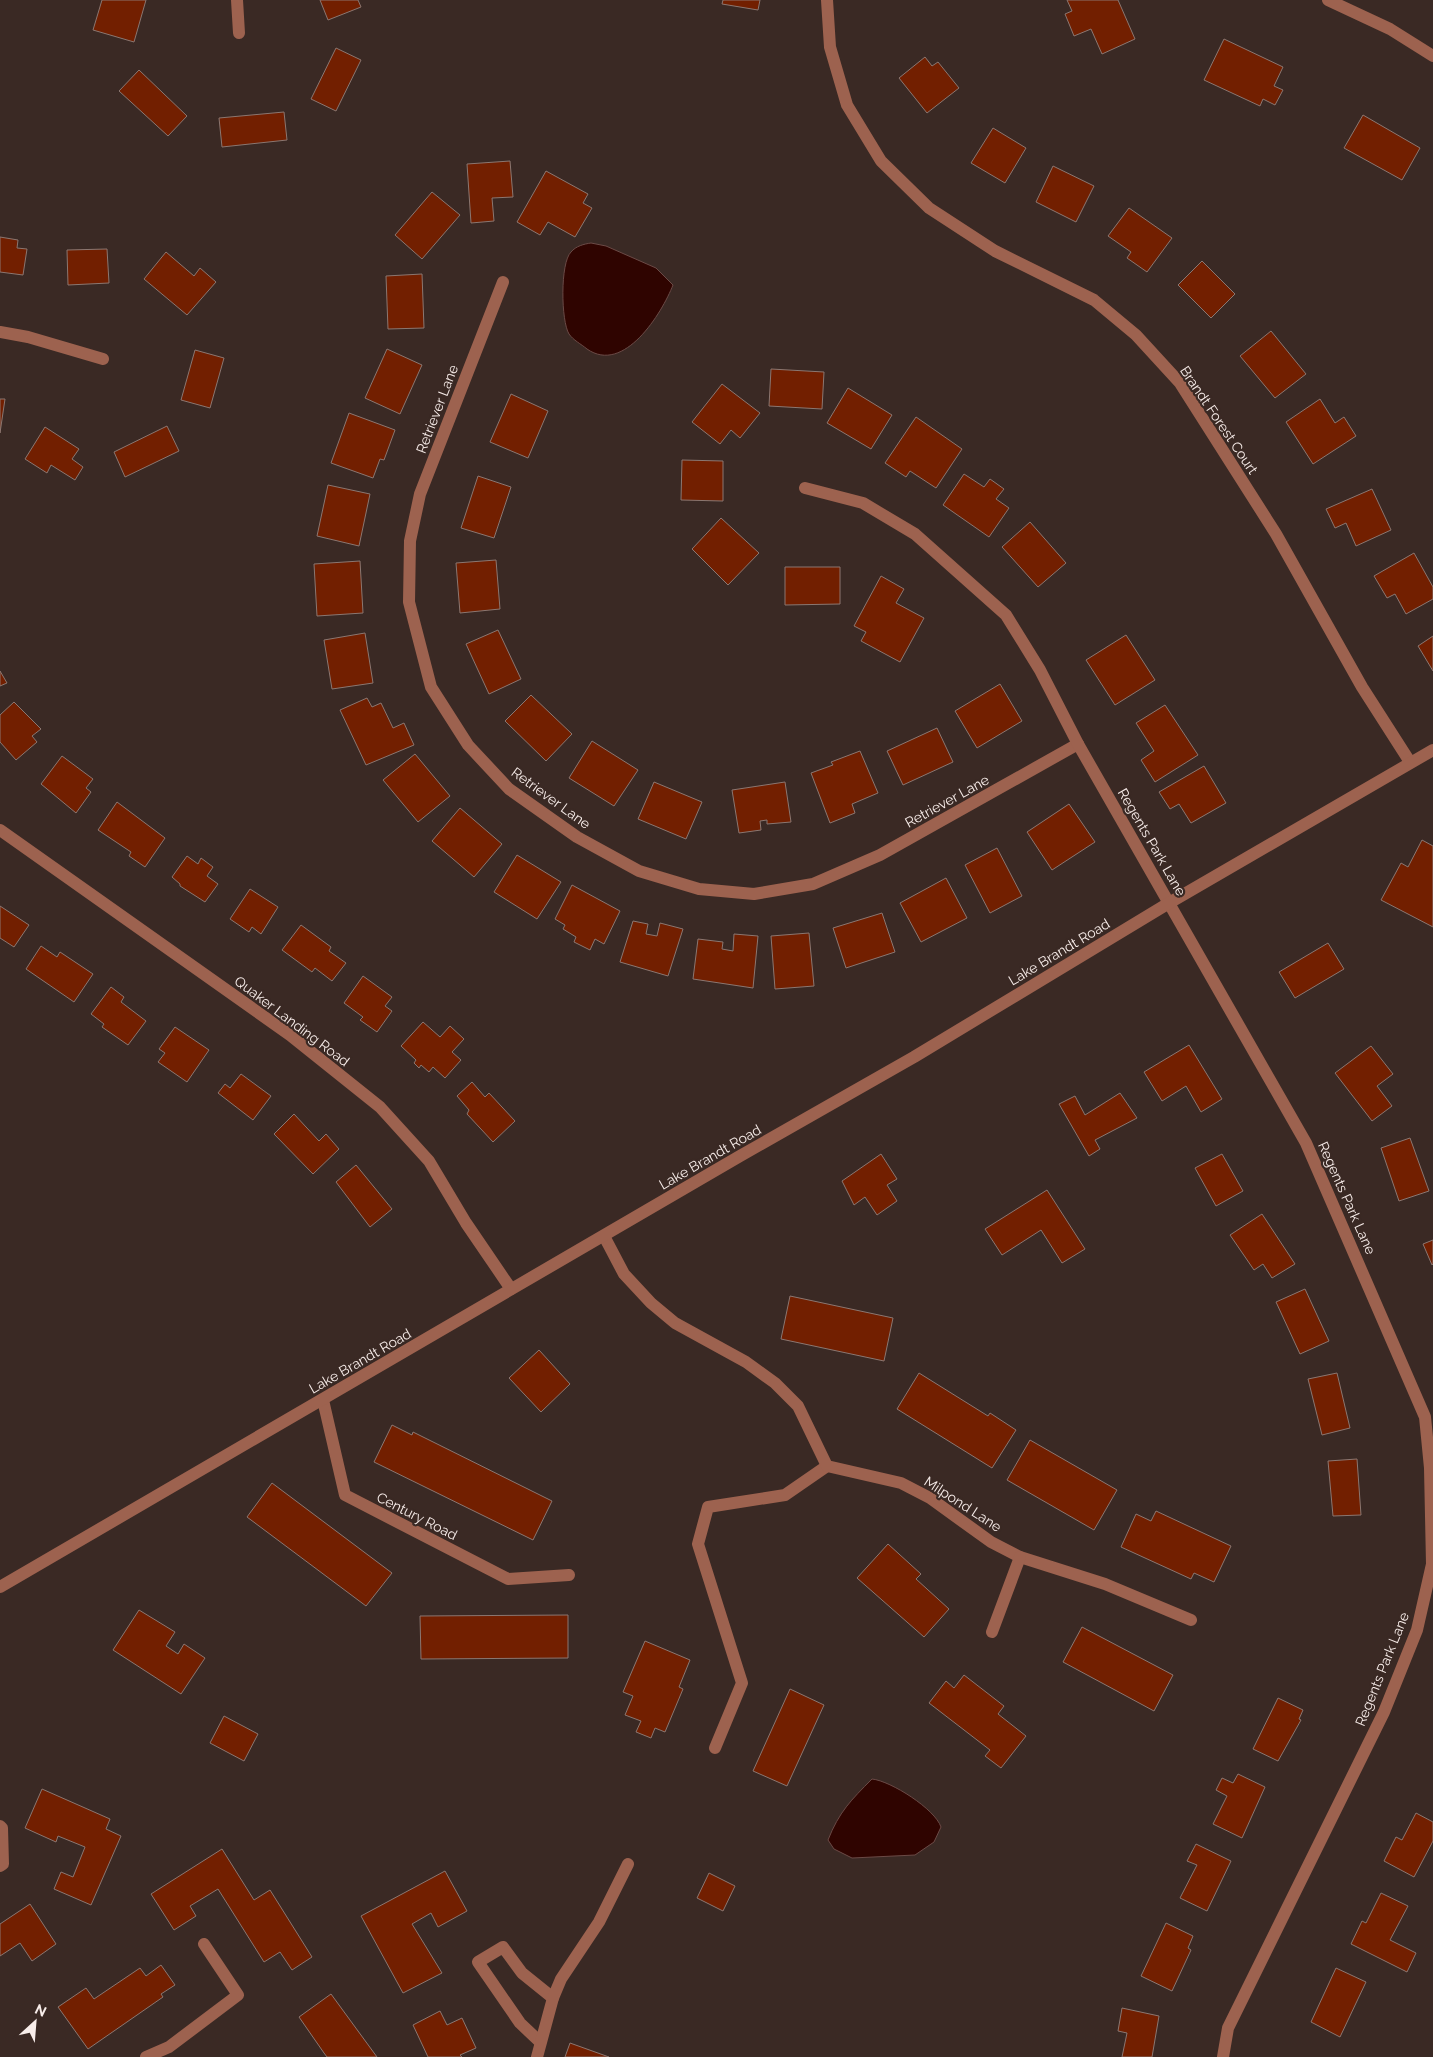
<svg xmlns="http://www.w3.org/2000/svg" width="1433" height="2057" font-family="Raleway,sans-serif">
  <style>
    .water { fill: #2f0400; stroke: #6b4a46 }
    .building { fill: #721f00; stroke: #8b7771 }
    .lines { fill: none; stroke-linecap: round; stroke-linejoin: round }
    .service { stroke: #9d624f; stroke-width: 12 }
    .minor { stroke: #9d624f; stroke-width: 12 }
    .tertiary { stroke: #9d624f; stroke-width: 12 }
    .labels { text-anchor: middle; dominant-baseline: central; stroke-width: 4.5; stroke-linejoin: round; paint-order: stroke }
    .street-label { font-size: 14px; fill: #f8edea; stroke: #3a2924 }
  </style>
  <rect width="100%" height="100%" fill="#3a2924"/>
  <!-- water -->
  <g class="water">
    <path d="M591,243L606,246L656,268L673,285C662,313 624,375 587,349C581,344 573,340 569,334C561,321 560,263 571,252C576,246 584,244 591,243Z"/>
    <path d="M872,1779C891,1781 935,1809 941,1827L934,1842L915,1855L852,1858L834,1849L828,1840C839,1812 851,1800 872,1779Z"/>
  </g>
  <!-- building -->
  <g class="building">
    <path d="M102,0H146L134,42L93,30Z"/>
    <path d="M320,0H358L361,7L328,20Z"/>
    <path d="M723,0H760L758,10L722,4Z"/>
    <path d="M1067,0H1118L1135,39L1102,54L1091,29L1074,36L1065,14L1072,11Z"/>
    <path d="M1224,39L1283,67L1274,86L1283,90L1275,105L1263,99L1260,106L1204,80Z"/>
    <path d="M336,48L361,60L336,111L311,99Z"/>
    <path d="M925,57L932,66L938,62L959,88L927,113L899,78Z"/>
    <path d="M139,70L187,116L168,136L119,91Z"/>
    <path d="M284,112L287,140L222,147L219,118Z"/>
    <path d="M1363,115L1420,148L1402,180L1344,148Z"/>
    <path d="M993,128L1026,148L1005,183L971,163Z"/>
    <path d="M510,161L513,197L492,198L494,221L471,223L467,164Z"/>
    <path d="M1053,166L1094,186L1076,222L1036,202Z"/>
    <path d="M546,171L588,194L583,203L592,208L575,237L548,222L540,235L517,222Z"/>
    <path d="M432,192L460,215L422,259L395,235Z"/>
    <path d="M1129,208L1172,238L1147,272L1127,258L1131,252L1108,236Z"/>
    <path d="M0,237L18,240L17,248L27,249L23,275L0,272Z"/>
    <path d="M107,249L109,283L68,285L67,250Z"/>
    <path d="M166,252L194,276L200,268L216,282L187,315L144,279Z"/>
    <path d="M1202,261L1235,294L1211,318L1178,285Z"/>
    <path d="M422,274L424,328L388,329L386,276Z"/>
    <path d="M1271,331L1306,374L1275,398L1240,356Z"/>
    <path d="M387,349L422,365L400,414L365,398Z"/>
    <path d="M195,350L224,358L210,408L181,400Z"/>
    <path d="M771,369L824,372L822,409L769,406Z"/>
    <path d="M722,384L760,413L740,438L731,430L720,444L692,422Z"/>
    <path d="M848,388L892,415L871,449L827,423Z"/>
    <path d="M511,394L548,411L528,458L490,442Z"/>
    <path d="M0,399H5L0,433Z"/>
    <path d="M1320,399L1335,423L1344,417L1356,436L1313,464L1286,422Z"/>
    <path d="M349,413L395,430L384,460L380,459L373,478L331,463Z"/>
    <path d="M916,417L962,449L936,488L910,471L906,477L885,463Z"/>
    <path d="M167,426L179,451L125,477L114,452Z"/>
    <path d="M45,427L79,449L72,459L83,467L75,480L51,465L47,473L25,459Z"/>
    <path d="M682,460L723,461V501L681,500Z"/>
    <path d="M964,474L984,487L990,479L1004,489L996,499L1009,508L989,537L943,505Z"/>
    <path d="M478,476L511,487L494,538L461,528Z"/>
    <path d="M328,485L370,494L359,546L317,536Z"/>
    <path d="M1372,489L1391,530L1356,546L1346,523L1335,528L1326,509Z"/>
    <path d="M721,518L759,553L728,585L692,549Z"/>
    <path d="M1030,522L1066,563L1038,587L1002,547Z"/>
    <path d="M1414,553L1433,587V599L1406,614L1395,594L1387,598L1374,576Z"/>
    <path d="M496,560L500,609L460,613L456,563Z"/>
    <path d="M360,561L363,613L317,616L314,564Z"/>
    <path d="M785,567H840V604L785,605Z"/>
    <path d="M881,576L904,589L896,603L924,618L900,662L861,641L866,632L854,626Z"/>
    <path d="M498,630L521,679L489,694L466,644Z"/>
    <path d="M365,633L373,683L332,689L324,640Z"/>
    <path d="M1126,635L1155,680L1115,705L1086,660Z"/>
    <path d="M1433,636V671L1418,646Z"/>
    <path d="M0,671L7,683L0,686Z"/>
    <path d="M1000,684L1022,721L977,748L955,711Z"/>
    <path d="M531,695L572,734L546,761L505,721Z"/>
    <path d="M367,698L372,707L381,703L393,728L404,723L414,745L366,765L340,710Z"/>
    <path d="M14,702L41,729L32,736L37,742L16,760L0,742V715Z"/>
    <path d="M1165,705L1198,755L1155,782L1141,760L1154,751L1136,723Z"/>
    <path d="M937,728L953,762L903,785L887,751Z"/>
    <path d="M592,741L638,770L614,806L569,778Z"/>
    <path d="M860,751L878,793L852,804L855,813L830,823L811,773L833,765L831,762Z"/>
    <path d="M415,754L450,796L418,822L383,780Z"/>
    <path d="M62,756L93,779L86,788L91,792L76,813L41,784Z"/>
    <path d="M1204,766L1226,803L1191,823L1179,804L1170,809L1159,792Z"/>
    <path d="M654,782L702,802L686,839L638,819Z"/>
    <path d="M785,782L791,822L767,824V820L760,821L761,830L739,833L732,790Z"/>
    <path d="M117,802L165,838L145,867L129,856L131,852L98,830Z"/>
    <path d="M1069,804L1095,842L1052,870L1027,832Z"/>
    <path d="M460,808L502,844L474,877L432,841Z"/>
    <path d="M1422,840L1433,846V927L1381,900L1401,863L1408,867Z"/>
    <path d="M997,848L1022,896L990,913L965,865Z"/>
    <path d="M517,855L561,882L537,919L494,892Z"/>
    <path d="M187,856L198,864L201,858L213,867L207,876L218,884L205,902L180,886V884L172,877Z"/>
    <path d="M946,878L967,918L921,942L900,903Z"/>
    <path d="M572,885L620,911L604,944L595,939L590,950L574,942L576,937L563,929L565,925L555,919Z"/>
    <path d="M250,889L278,907L261,934L252,927L249,932L230,919Z"/>
    <path d="M0,906L29,925L14,947L0,938Z"/>
    <path d="M882,913L895,952L846,968L833,928Z"/>
    <path d="M633,921L648,924L646,934L657,936L660,923L683,929L668,976L620,962Z"/>
    <path d="M301,925L331,947L329,951L346,963L332,981L315,968L312,972L282,950Z"/>
    <path d="M809,933L814,986L775,989L771,936Z"/>
    <path d="M734,934L758,936L753,988L693,979L698,939L723,942L722,949L733,951Z"/>
    <path d="M1328,943L1344,969L1295,998L1279,972Z"/>
    <path d="M41,946L57,957L60,952L93,974L74,1002L26,969Z"/>
    <path d="M363,976L392,997L385,1006L392,1011L377,1032L360,1020L363,1017L344,1003Z"/>
    <path d="M111,987L124,997L121,1002L146,1021L128,1045L102,1027L104,1024L91,1014Z"/>
    <path d="M423,1022L440,1037L450,1026L464,1039L452,1052L461,1060L445,1078L433,1067L429,1072L421,1065L419,1068L414,1063L416,1060L401,1046Z"/>
    <path d="M175,1027L209,1050L187,1082L158,1062L165,1053L159,1049Z"/>
    <path d="M1189,1045L1222,1099L1201,1112L1186,1086L1162,1101L1144,1072Z"/>
    <path d="M1371,1046L1393,1074L1377,1086L1392,1106L1372,1121L1335,1073Z"/>
    <path d="M241,1074L271,1096L253,1120L218,1093L225,1084L230,1088Z"/>
    <path d="M472,1082L485,1097L489,1093L515,1121L493,1142L467,1114L469,1110L457,1096Z"/>
    <path d="M1120,1093L1137,1118L1095,1140L1100,1149L1089,1156L1059,1104L1075,1096L1085,1115Z"/>
    <path d="M294,1114L319,1141L326,1134L339,1149L313,1174L274,1134Z"/>
    <path d="M1410,1138L1429,1191L1399,1201L1381,1148Z"/>
    <path d="M881,1154L897,1179L887,1185L897,1201L877,1215L865,1197L854,1205L842,1181Z"/>
    <path d="M1222,1154L1243,1191L1216,1206L1195,1168Z"/>
    <path d="M356,1165L392,1209L370,1227L336,1182Z"/>
    <path d="M1047,1190L1085,1249L1062,1263L1041,1230L1002,1255L985,1229Z"/>
    <path d="M1262,1214L1295,1264L1272,1278L1263,1264L1254,1270L1230,1235Z"/>
    <path d="M1433,1240V1264L1432,1265L1423,1244Z"/>
    <path d="M1305,1289L1329,1341L1300,1354L1276,1302Z"/>
    <path d="M790,1296L893,1318L884,1361L781,1339Z"/>
    <path d="M539,1350L570,1384L541,1412L509,1378Z"/>
    <path d="M919,1373L988,1416L990,1413L1016,1430L992,1468L897,1409Z"/>
    <path d="M1337,1373L1350,1428L1322,1435L1308,1379Z"/>
    <path d="M392,1425L412,1435L413,1432L552,1501L533,1540L374,1462Z"/>
    <path d="M1030,1440L1117,1490L1094,1530L1007,1480Z"/>
    <path d="M1357,1459L1361,1515L1333,1516L1328,1461Z"/>
    <path d="M272,1483L392,1573L366,1606L247,1517Z"/>
    <path d="M1156,1511L1231,1546L1214,1582L1194,1573L1191,1579L1121,1547L1136,1514L1151,1521Z"/>
    <path d="M888,1544L921,1574L916,1579L949,1609L924,1637L857,1578Z"/>
    <path d="M139,1610L175,1632L166,1646L178,1654L184,1644L205,1658L181,1694L113,1650Z"/>
    <path d="M568,1615V1658L421,1659L420,1616Z"/>
    <path d="M1082,1627L1173,1675L1154,1711L1063,1662Z"/>
    <path d="M645,1641L690,1660L679,1687L683,1689L665,1732L655,1728L651,1738L636,1732L641,1721L625,1715L633,1696L623,1692Z"/>
    <path d="M964,1675L1004,1706L998,1714L1026,1736L1001,1768L985,1756L990,1750L929,1703L946,1681L954,1688Z"/>
    <path d="M790,1689L824,1705L787,1786L753,1771Z"/>
    <path d="M1278,1698L1303,1710L1299,1719L1301,1720L1278,1761L1253,1749Z"/>
    <path d="M224,1716L258,1734L244,1761L210,1743Z"/>
    <path d="M1238,1774L1265,1787L1242,1838L1213,1824L1227,1796L1216,1790L1222,1778L1233,1783Z"/>
    <path d="M42,1789L110,1819L106,1829L121,1836L91,1905L54,1889L61,1872L73,1877L85,1847L58,1836L56,1842L25,1828Z"/>
    <path d="M1416,1813L1433,1822V1841L1414,1877L1384,1861L1396,1837L1402,1840Z"/>
    <path d="M1196,1844L1231,1861L1207,1911L1180,1898L1197,1865L1187,1861Z"/>
    <path d="M222,1849L254,1900L270,1890L312,1957L292,1970L280,1952L264,1962L218,1889L190,1906L196,1916L174,1930L151,1894Z"/>
    <path d="M445,1871L467,1911L438,1927L431,1913L412,1924L442,1973L403,1993L361,1916Z"/>
    <path d="M709,1873L735,1886L723,1911L697,1898Z"/>
    <path d="M1381,1893L1408,1906L1390,1940L1416,1953L1407,1972L1351,1944L1362,1921L1366,1923Z"/>
    <path d="M30,1904L56,1944L32,1961L20,1943L0,1956V1924Z"/>
    <path d="M1166,1923L1193,1936L1188,1948L1191,1950L1172,1991L1141,1976Z"/>
    <path d="M161,1965L175,1985L161,1994L163,1997L88,2049L58,2007L86,1988L94,1999L140,1968L146,1976Z"/>
    <path d="M1336,1968L1366,1982L1340,2037L1311,2022Z"/>
    <path d="M331,1994L377,2057H327L324,2053L299,2017Z"/>
    <path d="M1122,2008L1159,2016L1152,2057H1122L1127,2033L1118,2031Z"/>
    <path d="M440,2011L447,2025L462,2018L476,2048L460,2055L462,2057H428L413,2025Z"/>
    <path d="M570,2043L609,2057H565Z"/>
  </g>
  <g class="lines">
    <!-- service -->
    <g class="service">
      <path d="M715,1748L742,1683L698,1544L708,1507L785,1495L827,1466"/>
      <path d="M0,1826L2,1828L3,1864L0,1866"/>
      <path d="M540,2042L520,2023L478,1962L503,1947L522,1973L553,1998"/>
      <path d="M146,2057L169,2047L238,1995L204,1944"/>
    </g>
    <!-- minor -->
    <g class="minor">
      <path d="M237,0L239,33"/>
      <path d="M827,0L830,47L847,105L881,161L929,208L995,251L1094,300L1136,335L1180,383L1276,534L1362,687L1410,762"/>
      <path d="M1328,0L1390,29L1433,56"/>
      <path d="M503,282L420,494L410,541L409,602L431,687L468,745L509,789L577,837L639,871L699,889L754,894L813,884L880,855L1078,744"/>
      <path d="M0,332L28,337L103,359"/>
      <path d="M805,488L863,503L915,534L1006,615L1040,670L1078,744L1306,1143L1425,1417L1430,1468L1432,1564L1417,1630L1384,1712L1228,2028L1223,2057"/>
      <path d="M0,830L290,1035L380,1107L429,1161L466,1223L511,1289"/>
      <path d="M604,1236L624,1274L651,1303L675,1323L746,1362L775,1383L798,1406L827,1466L901,1483L930,1498L991,1542L1020,1557L1105,1584L1191,1620"/>
      <path d="M323,1400L345,1495L508,1579L569,1575"/>
      <path d="M992,1632L1020,1557"/>
      <path d="M537,2057L553,1998L561,1979L599,1922L628,1864"/>
    </g>
    <!-- tertiary -->
    <path class="tertiary" d="M0,1587L740,1156L914,1057L1169,903L1433,750"/>
  </g>
  <g class="labels">
    <!-- street labels -->
    <g class="street-label">
      <text transform="translate(437 409) rotate(-69)">Retriever Lane</text>
      <text transform="translate(1219 420) rotate(56)">Brandt Forest Court</text>
      <text transform="translate(551 798) rotate(36)">Retriever Lane</text>
      <text transform="translate(947 801) rotate(-29)">Retriever Lane</text>
      <text transform="translate(1152 842) rotate(60)">Regents Park Lane</text>
      <text transform="translate(1059 952) rotate(-31)">Lake Brandt Road</text>
      <text transform="translate(292 1021) rotate(37)">Quaker Landing Road</text>
      <text transform="translate(710 1157) rotate(-30)">Lake Brandt Road</text>
      <text transform="translate(1347 1198) rotate(66)">Regents Park Lane</text>
      <text transform="translate(360 1361) rotate(-30)">Lake Brandt Road</text>
      <text transform="translate(963 1504) rotate(33)">Milpond Lane</text>
      <text transform="translate(417 1516) rotate(27)">Century Road</text>
      <text transform="translate(1382 1669) rotate(-68)">Regents Park Lane</text>
    </g>
  </g>
  <!-- north arrow -->
  <g transform="translate(35 2022) rotate(26)" stroke="#3a2924" stroke-width="4" paint-order="stroke">
  <path d="M0-4L9 19L0 12L-9 19Z" fill="#f8edea"/>
  <text y="-8" font-size="14" font-weight="bold" text-anchor="middle" fill="#f8edea">N</text>
  </g>
</svg>
